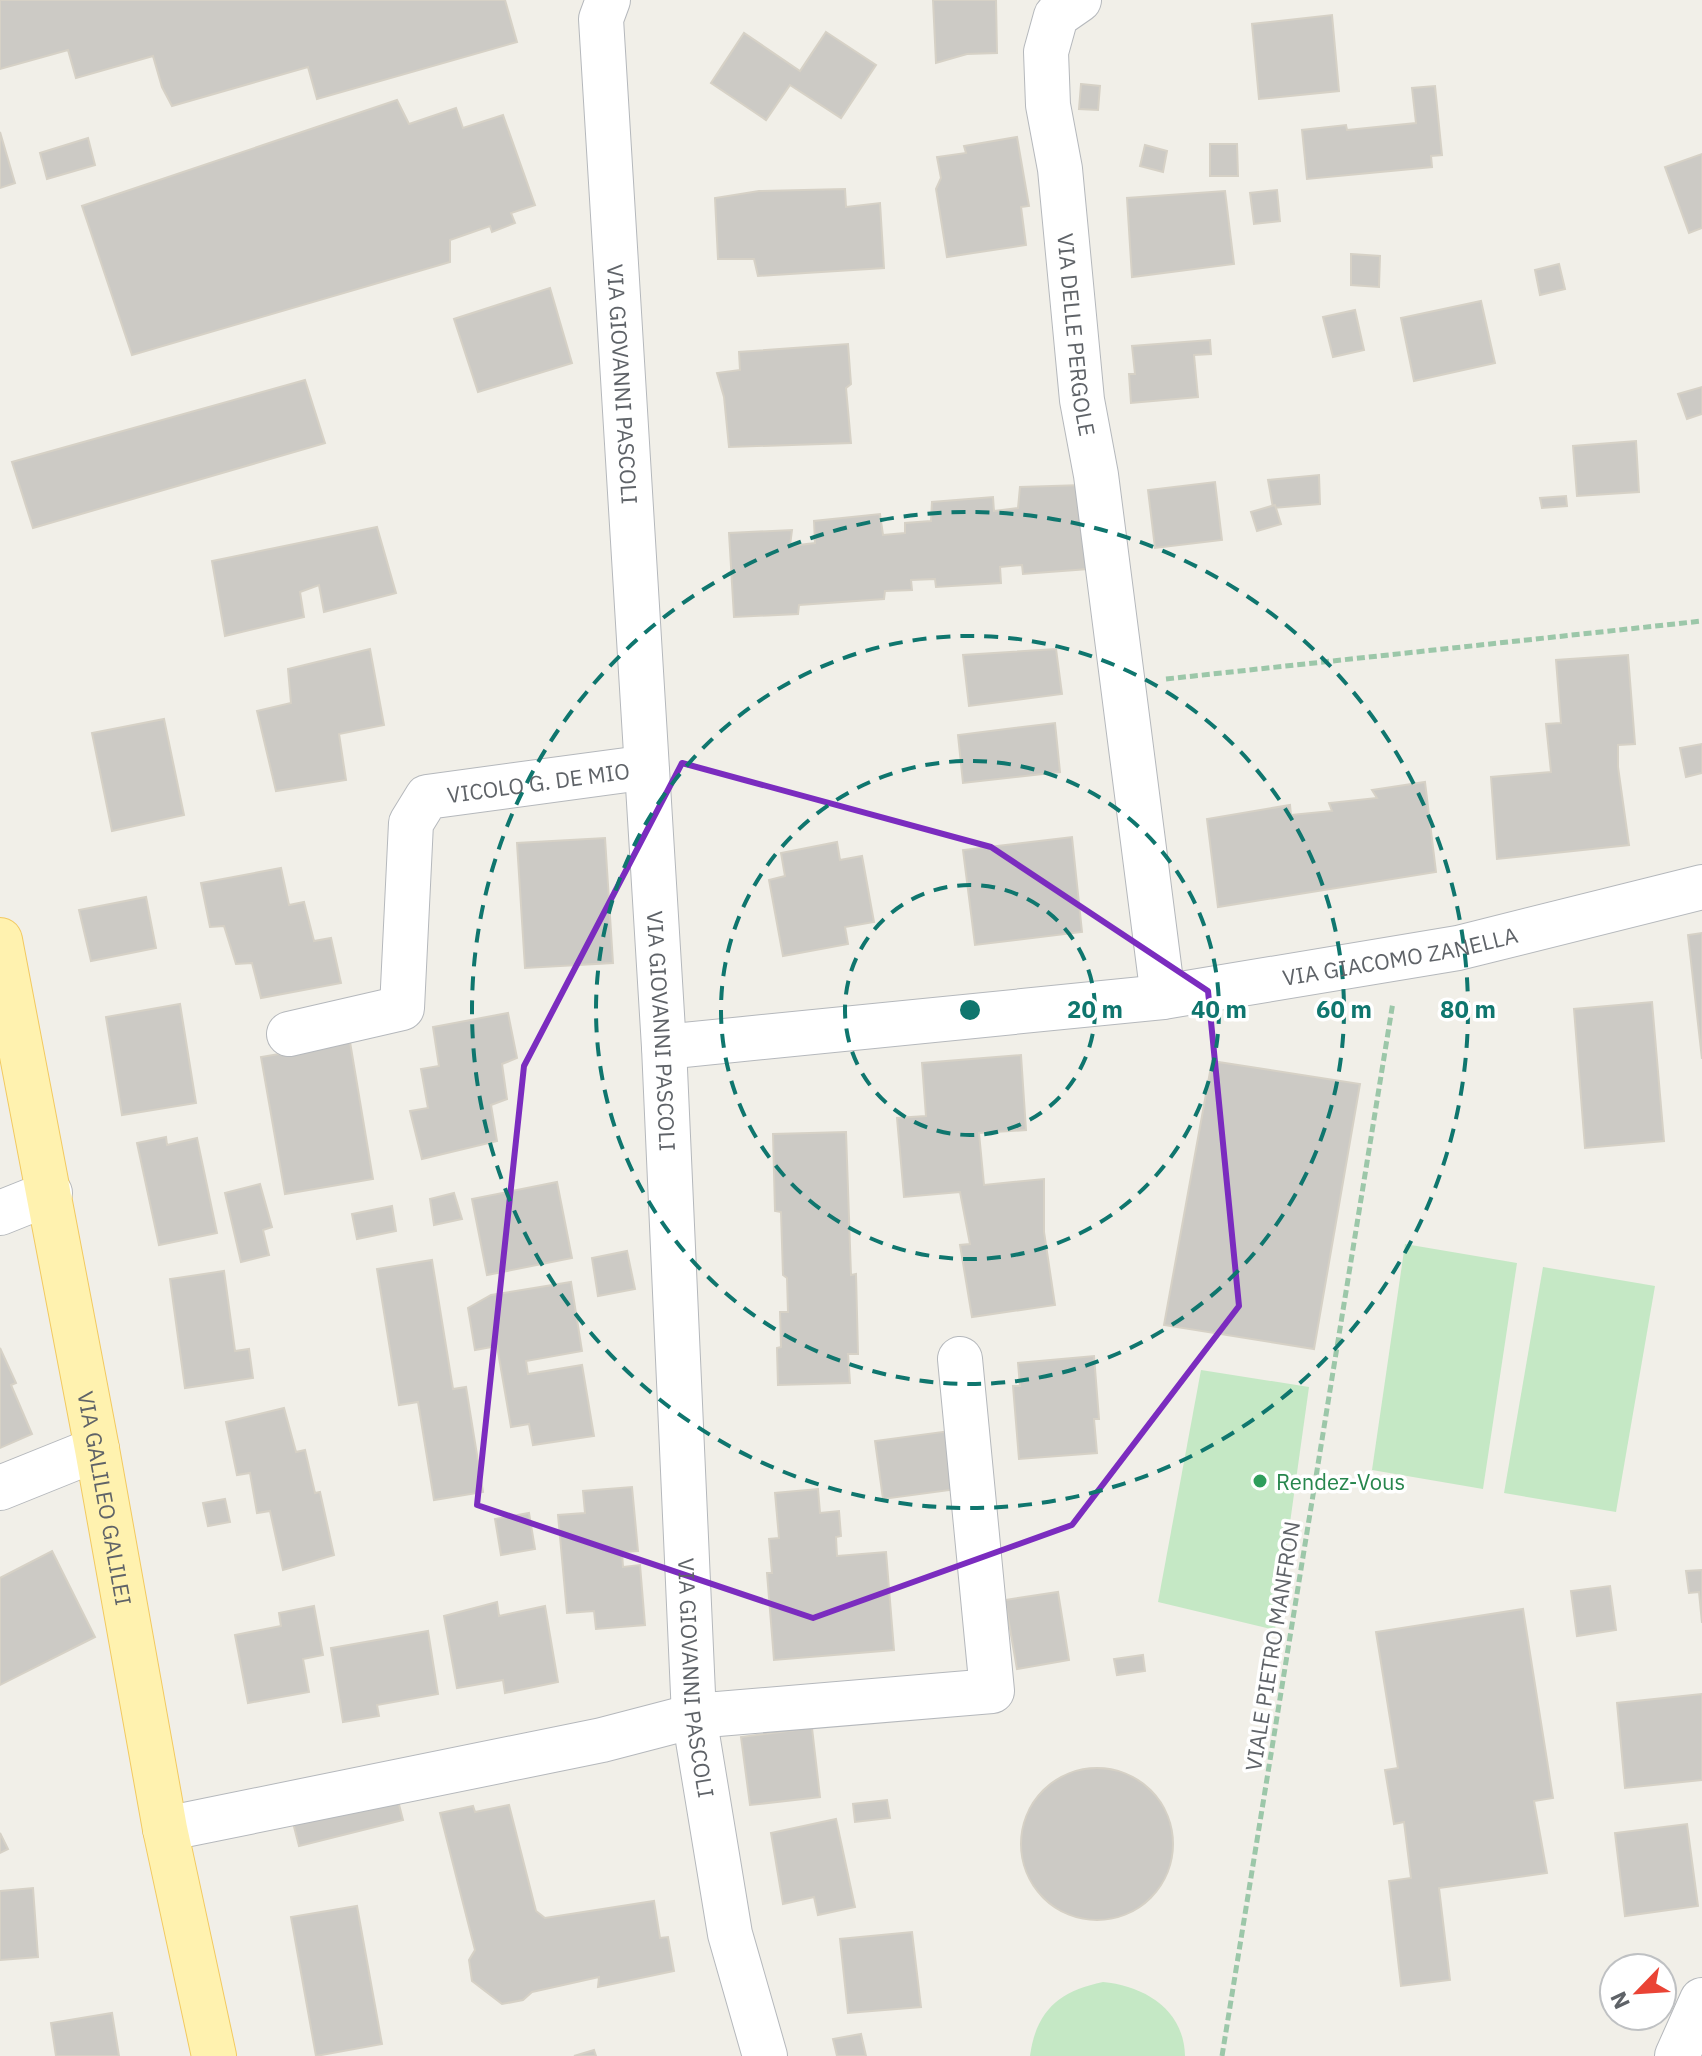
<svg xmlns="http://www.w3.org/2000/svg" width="1702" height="2056" font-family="'IBM Plex Sans',sans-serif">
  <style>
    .green { fill: #c5e8c5 }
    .building { fill: #cccac5; stroke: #d6d1c6; stroke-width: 2 }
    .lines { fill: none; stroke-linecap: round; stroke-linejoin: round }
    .minor-casing { stroke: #b5b8bc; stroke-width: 46 }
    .major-casing { stroke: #f2c960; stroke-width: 46 }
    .path { stroke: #9cc7a9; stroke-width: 5; stroke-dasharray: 8 4; stroke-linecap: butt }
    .minor { stroke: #fff; stroke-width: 44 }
    .major { stroke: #fff2af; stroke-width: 44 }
    .marked { fill: none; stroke: #7b2cbf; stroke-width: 6; stroke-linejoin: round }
    .ring { fill: none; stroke: #0f766e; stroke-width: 4; stroke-dasharray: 14 10 }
    .leisure-dot { fill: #2e9e5b; stroke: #fff; stroke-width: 3 }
    .labels { text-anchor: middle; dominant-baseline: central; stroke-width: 7; stroke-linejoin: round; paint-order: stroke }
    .street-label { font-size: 22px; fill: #5f6368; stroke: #fff }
    .leisure-label { font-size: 22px; fill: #27864d; stroke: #fff; text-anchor: start }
    .centre { fill: #0f766e; stroke: #fff; stroke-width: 4 }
    .ring-label { font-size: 24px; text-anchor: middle; font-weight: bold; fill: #0f766e; stroke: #fff; stroke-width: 7; stroke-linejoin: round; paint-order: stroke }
  </style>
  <rect width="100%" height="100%" fill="#f1efe8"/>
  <!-- green -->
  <g class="green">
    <path d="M1405,1244L1517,1263L1483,1489L1372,1470Z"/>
    <path d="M1543,1267L1655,1286L1616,1512L1504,1493Z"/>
    <path d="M1201,1370L1309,1387L1275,1630L1158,1602Z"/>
    <path d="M1103,1982C1144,1986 1184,2009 1185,2056H1030C1036,2011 1059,1991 1103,1982Z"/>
  </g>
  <!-- building -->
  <g class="building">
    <path d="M0,0H505L517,42L317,99L308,67L172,106L162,87L153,56L76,78L68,50L0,69Z"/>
    <path d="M933,0H996L997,53L967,54L936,63Z"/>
    <path d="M1332,15L1339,91L1259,99L1252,24Z"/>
    <path d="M826,32L876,65L841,118L790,85L766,120L711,83L744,33L800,71Z"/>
    <path d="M1081,84L1100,86L1098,110L1079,109Z"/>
    <path d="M1435,86L1442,155L1431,156L1432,167L1307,179L1302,130L1346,125L1347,130L1416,123L1412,88Z"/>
    <path d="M397,100L409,124L456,108L463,128L503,115L535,205L511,213L515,223L492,232L490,226L450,240V262L132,355L82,206Z"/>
    <path d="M0,132L15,183L0,188Z"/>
    <path d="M1017,137L1029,206L1021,207L1026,245L947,257L936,189L941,178L937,157L966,153L964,146Z"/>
    <path d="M88,138L95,165L47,179L40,153Z"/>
    <path d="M1210,144H1237L1238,176H1210Z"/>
    <path d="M1145,145L1167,151L1163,172L1140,166Z"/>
    <path d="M1702,154V228L1689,233L1665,167Z"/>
    <path d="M845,189L846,207L880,203L884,268L758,276L754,259H718L715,198L759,191Z"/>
    <path d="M1277,190L1280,221L1254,224L1250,193Z"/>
    <path d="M1225,191L1234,264L1132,277L1127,198Z"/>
    <path d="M1351,254L1380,256L1379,287L1351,285Z"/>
    <path d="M1559,264L1565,289L1540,295L1535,270Z"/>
    <path d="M550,288L572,363L478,392L454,319Z"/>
    <path d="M1481,301L1495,363L1414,381L1401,318Z"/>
    <path d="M1355,310L1364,350L1333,357L1323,317Z"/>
    <path d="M1210,340L1211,354L1194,355L1198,397L1131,403L1129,374H1135L1132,346Z"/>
    <path d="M848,344L851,384L846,388L851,443L729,447L724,397L717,373L740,370L739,352Z"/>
    <path d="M305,380L325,443L33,528L12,462Z"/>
    <path d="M1702,387V414L1687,419L1678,394Z"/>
    <path d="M1636,441L1639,492L1577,496L1573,446Z"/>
    <path d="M1319,475L1320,504L1273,508L1268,480Z"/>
    <path d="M1215,482L1222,540L1155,548L1148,490Z"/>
    <path d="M1083,485L1088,569L1023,574L1022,565L1000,567L1001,583L936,587L935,579L911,580L912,590L885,591L884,599L799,605L798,614L734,617L729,533L792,530L790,546L815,543L814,521L880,514L883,535L905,533V523L931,521L932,502L993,497L994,511L1018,508L1020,487Z"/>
    <path d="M1566,496L1567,506L1542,508L1540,498Z"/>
    <path d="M1275,505L1281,524L1257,531L1251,512Z"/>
    <path d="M377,527L396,593L324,612L319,585L300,592L304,617L225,636L212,561Z"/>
    <path d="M370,649L384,725L339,734L346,780L276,791L257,711L291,703L288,669Z"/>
    <path d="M1056,649L1062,694L969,706L963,655Z"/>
    <path d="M1628,655L1635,744L1618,745V767L1629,845L1497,859L1491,777L1551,772L1546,724L1561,723L1556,660Z"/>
    <path d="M164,719L184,815L112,831L92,733Z"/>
    <path d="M1055,723L1060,772L963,783L958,735Z"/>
    <path d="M1702,744V773L1686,777L1680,748Z"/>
    <path d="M1425,782L1436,872L1218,907L1207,819L1290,805L1291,815L1332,811L1329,803L1377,798L1372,790Z"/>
    <path d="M1072,837L1082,932L975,945L963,850Z"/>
    <path d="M605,838L613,963L525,968L517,843Z"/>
    <path d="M837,842L840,860L862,856L874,922L845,927L848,944L783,956L769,880L785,876L781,853Z"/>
    <path d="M281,868L289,905L304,902L314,941L331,938L341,983L261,998L252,963L236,964L224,926L210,927L201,883Z"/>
    <path d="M146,897L156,948L91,961L79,910Z"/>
    <path d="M1702,933V1059L1688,935Z"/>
    <path d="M1652,1002L1664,1141L1585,1148L1574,1009Z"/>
    <path d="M180,1004L196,1103L122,1115L106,1017Z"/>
    <path d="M508,1013L517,1058L502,1064L507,1099L491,1105L497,1141L422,1159L410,1111L428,1108L421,1069L439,1066L433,1027Z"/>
    <path d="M350,1042L373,1179L285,1194L261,1057Z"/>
    <path d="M1021,1055L1026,1130L979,1133L984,1185L1044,1179V1232L1055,1305L972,1317L960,1245L970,1244L960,1192L904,1197L897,1118L926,1116L922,1063Z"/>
    <path d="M1212,1061L1360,1084L1314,1349L1164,1325Z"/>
    <path d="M846,1132L851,1275L856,1274L858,1354H848L850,1383L778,1385L777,1348L781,1347L780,1312H788L787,1278L783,1275L781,1212L775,1211L773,1134Z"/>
    <path d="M166,1137L167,1145L197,1138L217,1233L159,1245L137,1143Z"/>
    <path d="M557,1182L572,1258L487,1275L472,1199Z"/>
    <path d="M260,1184L272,1227L263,1230L269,1255L241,1262L225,1193Z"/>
    <path d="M454,1193L462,1219L434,1225L430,1199Z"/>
    <path d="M392,1206L396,1231L357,1239L352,1214Z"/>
    <path d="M627,1251L635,1289L598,1296L592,1258Z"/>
    <path d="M432,1260L453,1389L466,1387L483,1492L434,1500L418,1402L399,1405L377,1269Z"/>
    <path d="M224,1271L235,1351L249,1349L253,1378L185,1388L170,1279Z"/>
    <path d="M571,1282L582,1351L526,1361L528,1374L582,1365L594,1436L533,1445L529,1424L511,1427L497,1346L475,1350L468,1308L491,1295Z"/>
    <path d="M0,1348L16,1383L11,1385L32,1434L0,1448Z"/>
    <path d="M1094,1356L1099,1419H1094L1097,1453L1019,1459L1013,1386H1020L1018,1363Z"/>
    <path d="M284,1408L296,1452L305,1450L315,1493L320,1492L334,1555L283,1570L270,1511L257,1513L250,1473L237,1475L226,1422Z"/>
    <path d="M957,1430L965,1488L883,1499L875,1441Z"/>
    <path d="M632,1487L638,1551L622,1552L623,1567L640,1565L645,1625L596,1629L594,1611L567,1613L558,1515L585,1513L583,1491Z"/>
    <path d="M818,1489L820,1513L839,1511L841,1536L836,1537L837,1556L886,1552L894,1650L774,1660L767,1573H772L769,1539L779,1538L775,1493Z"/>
    <path d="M225,1499L230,1522L208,1526L203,1503Z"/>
    <path d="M529,1513L535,1549L501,1555L495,1519Z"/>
    <path d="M52,1551L95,1637L0,1685V1578Z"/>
    <path d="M1702,1570V1623L1699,1592L1689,1593L1686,1571Z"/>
    <path d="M1610,1586L1616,1630L1577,1636L1571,1591Z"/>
    <path d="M1058,1592L1069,1660L1017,1669L1005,1600Z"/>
    <path d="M497,1602L499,1616L545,1606L558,1682L505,1693L503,1680L457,1688L444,1616Z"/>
    <path d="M314,1606L323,1655L303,1659L309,1692L248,1703L235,1635L281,1626L279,1613Z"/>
    <path d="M1523,1609L1553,1798L1534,1801L1547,1873L1439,1888L1450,1980L1401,1986L1389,1881L1411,1878L1404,1822L1394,1824L1385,1770L1398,1768L1376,1632Z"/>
    <path d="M428,1631L438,1694L377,1705L379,1716L343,1722L331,1648Z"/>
    <path d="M1143,1655L1145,1671L1117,1675L1114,1659Z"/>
    <path d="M1702,1694V1780L1625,1788L1617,1703Z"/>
    <path d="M812,1728L820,1797L750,1805L741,1737Z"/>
    <circle cx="1097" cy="1844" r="76"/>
    <path d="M395,1789L403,1820L299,1846L291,1815Z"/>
    <path d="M887,1800L890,1818L855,1822L853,1804Z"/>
    <path d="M509,1805L536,1911L545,1918L654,1901L660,1938L668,1937L674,1971L598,1987L599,1977L532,1992L523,2000L502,2004L472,1981L469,1960L475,1950L440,1813L473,1806L475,1812Z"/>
    <path d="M836,1819L855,1907L818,1915L814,1897L783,1904L771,1833Z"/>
    <path d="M1687,1824L1698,1906L1625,1916L1615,1833Z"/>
    <path d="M0,1833L8,1849L0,1853Z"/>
    <path d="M33,1888L38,1957L0,1960V1891Z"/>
    <path d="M357,1906L382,2044L316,2056L291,1917Z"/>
    <path d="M912,1932L921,2007L848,2013L840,1939Z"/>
    <path d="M112,2013L119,2056H56L51,2023Z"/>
    <path d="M861,2034L866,2056H837L833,2039Z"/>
    <path d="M594,2050L596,2056H574Z"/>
  </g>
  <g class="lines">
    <!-- minor casing -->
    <g class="minor-casing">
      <g id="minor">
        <path id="s1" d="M608,0L601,19L664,1047L694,1716L730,1934L765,2056"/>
        <path id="s2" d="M1079,0L1056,16L1046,52L1048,105L1060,169L1082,400L1096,475L1163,997"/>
        <path id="s3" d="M289,1034L402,1008L411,823L427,797L634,769L647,772"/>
        <path id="s4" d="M664,1047L1163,997L1458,948L1702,887"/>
        <path d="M0,1213L50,1193"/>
        <path d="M0,1488L97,1449"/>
        <path d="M165,1829L602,1740L694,1716L992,1691L960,1359"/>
        <path d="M1677,2056L1702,2000"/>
      </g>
    </g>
    <!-- major casing -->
    <g class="major-casing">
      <g id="major">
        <path id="s5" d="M0,940L97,1449L165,1829L214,2056"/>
      </g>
    </g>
    <!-- path -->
    <g class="path">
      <path d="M1166,679L1702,621"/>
      <path d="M1222,2056L1393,1002"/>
    </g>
    <!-- minor -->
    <use href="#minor" class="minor"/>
    <!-- major -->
    <use href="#major" class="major"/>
  </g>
  <!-- marked area -->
  <path class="marked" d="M682,763L991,847L1208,991L1239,1306L1072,1525L813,1618L477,1505L524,1066Z"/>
  <!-- distance rings -->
  <g class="ring">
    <circle cx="970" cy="1010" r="125"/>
    <circle cx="970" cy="1010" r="249"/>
    <circle cx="970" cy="1010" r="374"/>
    <circle cx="970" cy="1010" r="498"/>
  </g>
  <!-- markers -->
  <circle class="leisure-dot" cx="1260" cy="1481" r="8"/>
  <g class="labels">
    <!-- street labels -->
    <g class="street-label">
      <text stroke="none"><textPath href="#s2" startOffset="350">VIA DELLE PERGOLE</textPath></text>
      <text stroke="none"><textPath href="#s1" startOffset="386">VIA GIOVANNI PASCOLI</textPath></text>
      <text stroke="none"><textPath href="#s3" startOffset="444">VICOLO G. DE MIO</textPath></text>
      <text stroke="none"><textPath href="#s4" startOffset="742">VIA GIACOMO ZANELLA</textPath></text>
      <text stroke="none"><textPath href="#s1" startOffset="1034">VIA GIOVANNI PASCOLI</textPath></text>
      <text stroke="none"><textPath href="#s5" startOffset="568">VIA GALILEO GALILEI</textPath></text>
      <text transform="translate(1272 1646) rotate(-81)">VIALE PIETRO MANFRON</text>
      <text stroke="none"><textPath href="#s1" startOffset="1682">VIA GIOVANNI PASCOLI</textPath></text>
    </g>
    <!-- leisure labels -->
    <g class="leisure-label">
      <text x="1276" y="1481">Rendez-Vous</text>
    </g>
  </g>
  <circle cx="970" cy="1010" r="12" class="centre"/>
  <g class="ring-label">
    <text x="1095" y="1018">20 m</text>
    <text x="1219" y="1018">40 m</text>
    <text x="1344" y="1018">60 m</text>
    <text x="1468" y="1018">80 m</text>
  </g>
  <!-- north arrow -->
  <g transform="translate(1638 1992) rotate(245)"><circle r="38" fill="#ffffff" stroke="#bfc1c3" stroke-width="2"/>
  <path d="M0-6L14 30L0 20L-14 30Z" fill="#ea4335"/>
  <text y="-12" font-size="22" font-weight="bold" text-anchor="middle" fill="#5f6368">N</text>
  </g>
</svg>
